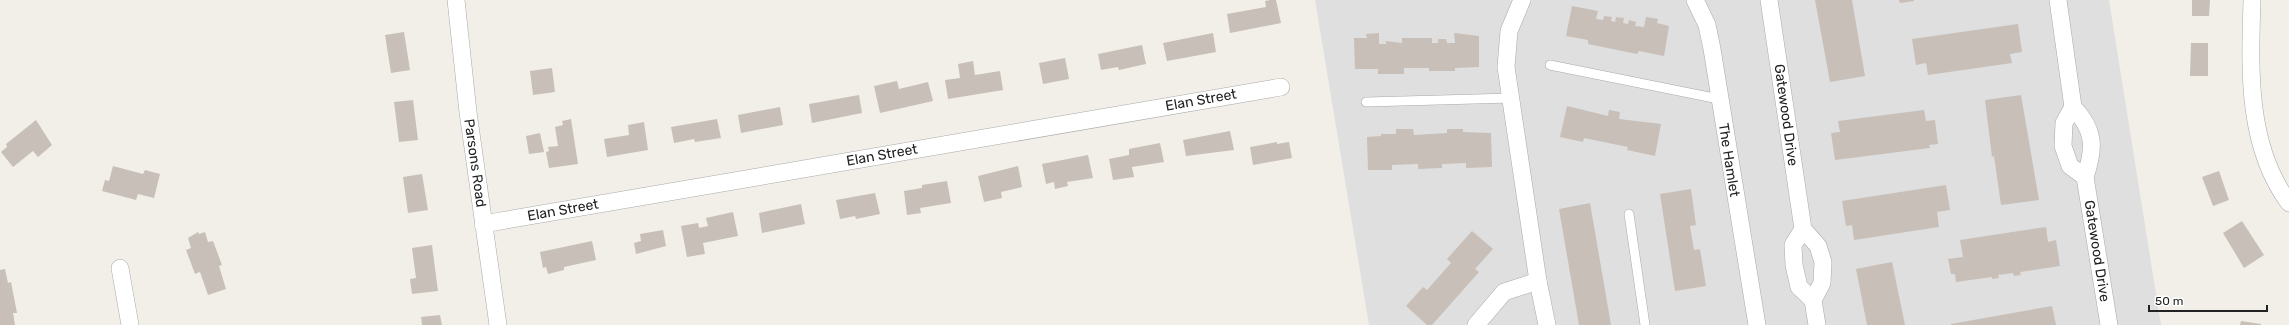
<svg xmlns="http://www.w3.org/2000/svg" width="2289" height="325" font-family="Rubik,sans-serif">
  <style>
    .residential { fill: #e0dfdf }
    .building { fill: #c7bfb8 }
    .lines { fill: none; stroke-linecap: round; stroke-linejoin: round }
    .service-casing { stroke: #a9a9a9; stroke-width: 10 }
    .minor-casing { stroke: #a9a9a9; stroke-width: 18 }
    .service { stroke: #fff; stroke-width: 9 }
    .minor { stroke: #fff; stroke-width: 17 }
    .labels { text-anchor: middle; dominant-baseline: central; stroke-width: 3.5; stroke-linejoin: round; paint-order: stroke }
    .street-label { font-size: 14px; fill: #222; stroke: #fff }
  </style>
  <rect width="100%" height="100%" fill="#f2efe9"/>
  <!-- residential -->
  <path class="residential" d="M1315,0H2109L2161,325H1369Z"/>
  <!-- building -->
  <g class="building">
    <path d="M1270,0H1276L1281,23L1230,33L1227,14L1266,7L1265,1Z"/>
    <path d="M1815,0H1852L1865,76L1830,82Z"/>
    <path d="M1899,0H1914V1L1900,3Z"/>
    <path d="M2192,0H2210L2209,16H2192Z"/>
    <path d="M1572,6L1598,11L1596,19L1603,20L1604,16L1612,17L1611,21L1615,22L1616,17L1624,18L1623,23L1628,24L1629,20L1636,22L1635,26L1644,27L1646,17L1658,19L1657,23L1669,26L1664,56L1639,51L1637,54L1588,44V40L1566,36Z"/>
    <path d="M2018,24L2022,52L2010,54L2012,63L1928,75L1926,63L1916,65L1912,39Z"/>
    <path d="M404,32L410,70L391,73L385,35Z"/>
    <path d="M1213,33L1216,52L1167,61L1163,43Z"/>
    <path d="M1379,33V44H1386V41L1402,43V38H1432V43H1438V39H1446L1447,43H1455L1454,33L1479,36V67L1455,68V71H1429V68H1404V74H1378V69H1355L1354,38H1367L1366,34Z"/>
    <path d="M2191,43H2208V76H2190Z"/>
    <path d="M1142,45L1146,64L1119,70L1118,67L1101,70L1098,54Z"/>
    <path d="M1065,58L1069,79L1043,84L1039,63Z"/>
    <path d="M973,61L975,75L1000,71L1003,90L948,99L945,80L960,78L958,64Z"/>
    <path d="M552,68L555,92L533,95L530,71Z"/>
    <path d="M897,81L899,89L928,82L933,101L880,113L874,86Z"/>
    <path d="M859,95L862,113L812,123L809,104Z"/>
    <path d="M2021,95L2039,200L2001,205L1994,156L1992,157L1985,100Z"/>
    <path d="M413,100L418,140L399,142L394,102Z"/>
    <path d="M1567,106L1608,116L1609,110L1620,112L1619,119L1661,124L1655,156L1627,150L1628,147L1584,138L1583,142L1560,137Z"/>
    <path d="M780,107L783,125L741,133L738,115Z"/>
    <path d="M1924,110L1926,121L1935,120L1938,144L1929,145L1930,148L1835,160L1831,133L1840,132L1838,121Z"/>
    <path d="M571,119L578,164L549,168L546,152L549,151L548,147L558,146L555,127L563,125L562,121Z"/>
    <path d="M717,119L721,138L695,142L694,139L674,143L671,127Z"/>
    <path d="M36,120L52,145L38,157L33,151L13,167L1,152L7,147L6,144Z"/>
    <path d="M644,122L648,150L607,157L604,139L629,135L628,125Z"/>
    <path d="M1396,129H1413L1414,135L1447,133V129H1463V132L1491,133L1492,167L1466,168V163L1442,164V168L1418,169V164L1392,165V170H1368L1367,137L1381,136V134H1396Z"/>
    <path d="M1230,131L1234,150L1186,156L1183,140Z"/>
    <path d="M540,133L544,152L529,154L526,136Z"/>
    <path d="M1277,142V144L1289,142L1292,158L1253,165L1250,147Z"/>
    <path d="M1160,143L1164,162L1132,167L1134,177L1113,180L1109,159L1129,155V149Z"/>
    <path d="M1088,155L1093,178L1067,182L1068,186L1055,189L1054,182L1046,184L1042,164Z"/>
    <path d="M113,166L143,174L145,170L160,174L154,198L138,194L136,200L102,191L105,180L109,181Z"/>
    <path d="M1018,166L1022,187L1001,192L1002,198L984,202L978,176Z"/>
    <path d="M2219,171L2229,200L2213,206L2202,177Z"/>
    <path d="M422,174L428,210L408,213L403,177Z"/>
    <path d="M947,181L951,203L920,208L921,213L907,215L904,191L922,188V185Z"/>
    <path d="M1946,185L1950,210L1937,212L1939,227L1854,240L1852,225L1846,226L1842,201Z"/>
    <path d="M1691,189L1696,225L1690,226L1694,250L1700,249L1706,286L1675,291L1660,194Z"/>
    <path d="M875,193L880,214L856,219L855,216L840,219L836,200Z"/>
    <path d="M1590,203L1611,325H1579L1559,209Z"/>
    <path d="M801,204L805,224L762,233L759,213Z"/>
    <path d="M733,212L738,236L703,243L705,254L687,257L681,226L698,223L699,228L708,226L706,218Z"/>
    <path d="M2242,221L2264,255L2244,268L2223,233Z"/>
    <path d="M2046,227L2048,242L2056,240L2060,266L2020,272L2021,275L2014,276L2013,273L1998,275L1999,278L1992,279V277L1956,282L1955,274H1951L1948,259L1963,257L1960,240Z"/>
    <path d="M663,230L666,246L636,254L634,243L641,241L640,234Z"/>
    <path d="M1472,231L1493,249L1475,269L1479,272L1432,325H1427L1406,306L1423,287L1427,290L1451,263L1447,259Z"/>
    <path d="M198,232L199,234L205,232L208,242L213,241L222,265L219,266L226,289L208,295L200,272L195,274L186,250L191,248L188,238Z"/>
    <path d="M592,241L596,260L564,267V270L548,274L546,267L543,268L540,252Z"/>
    <path d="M432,245L438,291L412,294L410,279L416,278L412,248Z"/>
    <path d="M1892,262L1905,325H1867L1856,269Z"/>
    <path d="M5,269L8,283L11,282L17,313H13L15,325H0V270Z"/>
    <path d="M2052,306L2056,325H1951V324Z"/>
    <path d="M440,315L442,325H422L421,317Z"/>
    <path d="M2241,321L2261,324V325H2240Z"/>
  </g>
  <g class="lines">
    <!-- service casing -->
    <g class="service-casing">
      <g id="service">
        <path d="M1550,65L1719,99"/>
        <path d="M1366,102L1512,98"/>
        <path d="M1629,214L1645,325"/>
      </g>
    </g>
    <!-- minor casing -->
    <g class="minor-casing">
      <g id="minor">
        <path d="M456,0L468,112L498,325"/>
        <path d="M1522,0L1509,31L1506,67L1538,281L1547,325"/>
        <path d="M1695,0L1707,25L1712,49L1757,325"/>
        <path d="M1769,0L1803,229L1818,246L1823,262L1822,283L1813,300L1817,325"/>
        <path d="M2058,0L2073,107C2095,130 2095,148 2085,177L2109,325"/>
        <path d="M2252,0C2250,68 2246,145 2289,203"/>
        <path d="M2073,107L2064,123L2063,146L2070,166L2085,177"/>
        <path d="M483,224L1281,87"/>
        <path d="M1803,229L1793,245L1794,265L1799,287L1813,300"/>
        <path d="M120,268L130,325"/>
        <path d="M1476,325L1504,292L1538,281"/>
      </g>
    </g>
    <!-- service -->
    <use href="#service" class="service"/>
    <!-- minor -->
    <use href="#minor" class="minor"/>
  </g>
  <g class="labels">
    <!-- street labels -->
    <g class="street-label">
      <text transform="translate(1201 100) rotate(-10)">Elan Street</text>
      <text transform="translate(1786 115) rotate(82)">Gatewood Drive</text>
      <text transform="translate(882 155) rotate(-10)">Elan Street</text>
      <text transform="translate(1729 160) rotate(81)">The Hamlet</text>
      <text transform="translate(475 163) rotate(82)">Parsons Road</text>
      <text transform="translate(563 210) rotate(-10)">Elan Street</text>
      <text transform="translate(2097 251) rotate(81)">Gatewood Drive</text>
    </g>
  </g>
  <!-- scale -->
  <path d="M2149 305v6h118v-6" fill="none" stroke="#222222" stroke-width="2"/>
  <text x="2155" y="305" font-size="12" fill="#222222" stroke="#ffffff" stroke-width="3" paint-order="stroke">50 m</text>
</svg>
